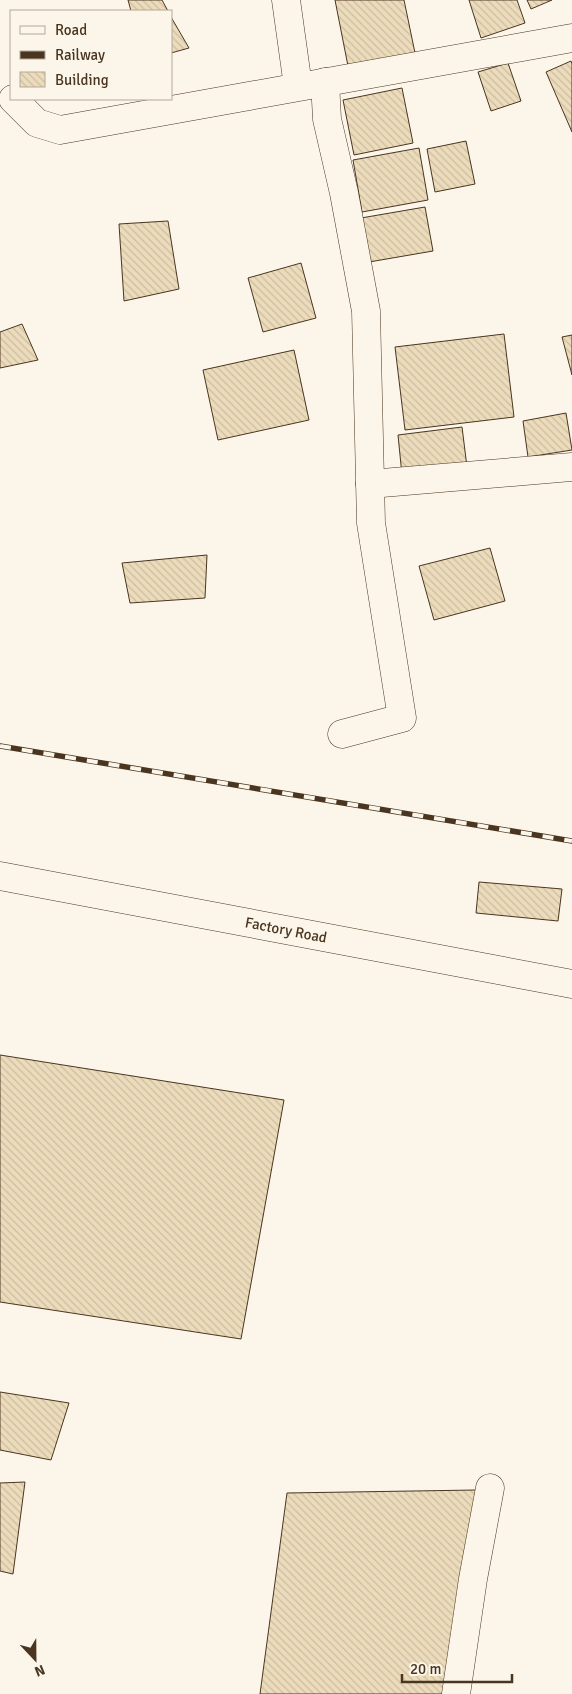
<svg xmlns="http://www.w3.org/2000/svg" width="572" height="1694" font-family="Signika,sans-serif">
  <style>
    .building { fill: url(#building-back-hatch); stroke: #4a3520 }
    .lines { fill: none; stroke-linecap: round; stroke-linejoin: round }
    .minor-casing { stroke: #4a3520; stroke-width: 29 }
    .major-casing { stroke: #4a3520; stroke-width: 29 }
    .minor { stroke: #fbf6e9; stroke-width: 28 }
    .major { stroke: #fbf6e9; stroke-width: 28 }
    .rail-casing { stroke: #4a3520; stroke-width: 5.5 }
    .rail { stroke: #fbf6e9; stroke-width: 4; stroke-dasharray: 11; stroke-linecap: butt }
    .labels { text-anchor: middle; dominant-baseline: central; stroke-width: 4; stroke-linejoin: round; paint-order: stroke }
    .street-label { font-size: 15px; fill: #4a3520; stroke: #fbf6e9 }
  </style>
  <defs>
    <pattern id="building-back-hatch" width="6" height="6" patternUnits="userSpaceOnUse" patternTransform="scale(1.25)"><rect width="6" height="6" fill="#ecdcbc"/><path d="M-1 5l2 2M0 0l6 6M5-1l2 2" fill="none" stroke="#ccbda1"/></pattern>
  </defs>
  <rect width="100%" height="100%" fill="#fbf6e9"/>
  <!-- building -->
  <g class="building">
    <path d="M128,0H162L168,11H131Z"/>
    <path d="M335,0H404L415,53L348,66Z"/>
    <path d="M469,0H517L525,23L481,38Z"/>
    <path d="M527,0H552L531,9Z"/>
    <path d="M171,17L189,48L171,53Z"/>
    <path d="M571,61L572,64V132L546,72Z"/>
    <path d="M508,63L521,101L491,111L478,72Z"/>
    <path d="M402,88L413,143L354,155L343,100Z"/>
    <path d="M466,141L475,184L435,192L427,149Z"/>
    <path d="M419,148L428,200L362,212L353,160Z"/>
    <path d="M425,207L433,251L369,262L361,218Z"/>
    <path d="M168,221L179,289L124,301L119,224Z"/>
    <path d="M301,263L316,318L263,332L248,278Z"/>
    <path d="M22,324L38,360L0,368V332Z"/>
    <path d="M504,334L514,417L405,430L395,347Z"/>
    <path d="M572,335V375L562,337Z"/>
    <path d="M294,350L309,420L218,440L203,370Z"/>
    <path d="M566,413L572,450L528,457L523,421Z"/>
    <path d="M462,427L467,467L402,475L398,435Z"/>
    <path d="M490,548L505,601L434,620L419,566Z"/>
    <path d="M207,555L205,598L130,603L122,563Z"/>
    <path d="M479,882L562,889L558,921L476,913Z"/>
    <path d="M0,1055L284,1100L241,1339L0,1302Z"/>
    <path d="M0,1392L69,1403L51,1460L0,1450Z"/>
    <path d="M25,1482L13,1574L0,1571V1483Z"/>
    <path d="M476,1490L444,1694H260L287,1493Z"/>
  </g>
  <g class="lines">
    <!-- minor casing -->
    <g class="minor-casing">
      <g id="minor">
        <path d="M286,0L298,86"/>
        <path d="M325,82L327,119L344,193L366,311L371,523L402,718L342,734"/>
        <path d="M13,99L37,123L60,130L572,38"/>
        <path d="M370,484L572,467"/>
        <path d="M456,1694L473,1579L490,1488"/>
      </g>
    </g>
    <!-- major casing -->
    <g class="major-casing">
      <path id="major" d="M0,876L572,984"/>
    </g>
    <!-- minor -->
    <use href="#minor" class="minor"/>
    <!-- major -->
    <use href="#major" class="major"/>
    <!-- rail casing -->
    <g class="rail-casing">
      <path id="rail" d="M0,746L572,841"/>
    </g>
    <!-- rail -->
    <use href="#rail" class="rail"/>
  </g>
  <g class="labels">
    <!-- street labels -->
    <g class="street-label">
      <text transform="translate(286 930) rotate(11)">Factory Road</text>
    </g>
  </g>
  <!-- legend -->
  <rect x="10" y="10" width="162" height="90" fill="#fbf6e9" stroke="#b4a999"/>
  <rect x="20" y="26" width="25" height="8" fill="#fbf6e9" stroke="#b4a999"/>
  <text x="55" y="35" font-size="15" fill="#4a3520">Road</text>
  <rect x="20" y="51" width="25" height="8" fill="#4a3520" stroke="#b4a999"/>
  <text x="55" y="60" font-size="15" fill="#4a3520">Railway</text>
  <rect x="20" y="72" width="25" height="15" fill="url(#building-back-hatch)" stroke="#b4a999"/>
  <text x="55" y="85" font-size="15" fill="#4a3520">Building</text>
  <!-- north arrow -->
  <g transform="translate(35 1659) rotate(158)" stroke="#fbf6e9" stroke-width="4" paint-order="stroke">
  <path d="M0-4L9 19L0 12L-9 19Z" fill="#4a3520"/>
  <text y="-8" font-size="14" font-weight="bold" text-anchor="middle" fill="#4a3520">N</text>
  </g>
  <!-- scale -->
  <path d="M402 1674v8h110v-8" fill="none" stroke="#4a3520" stroke-width="2.5"/>
  <text x="410" y="1674" font-size="15" fill="#4a3520" stroke="#fbf6e9" stroke-width="4" paint-order="stroke">20 m</text>
</svg>
